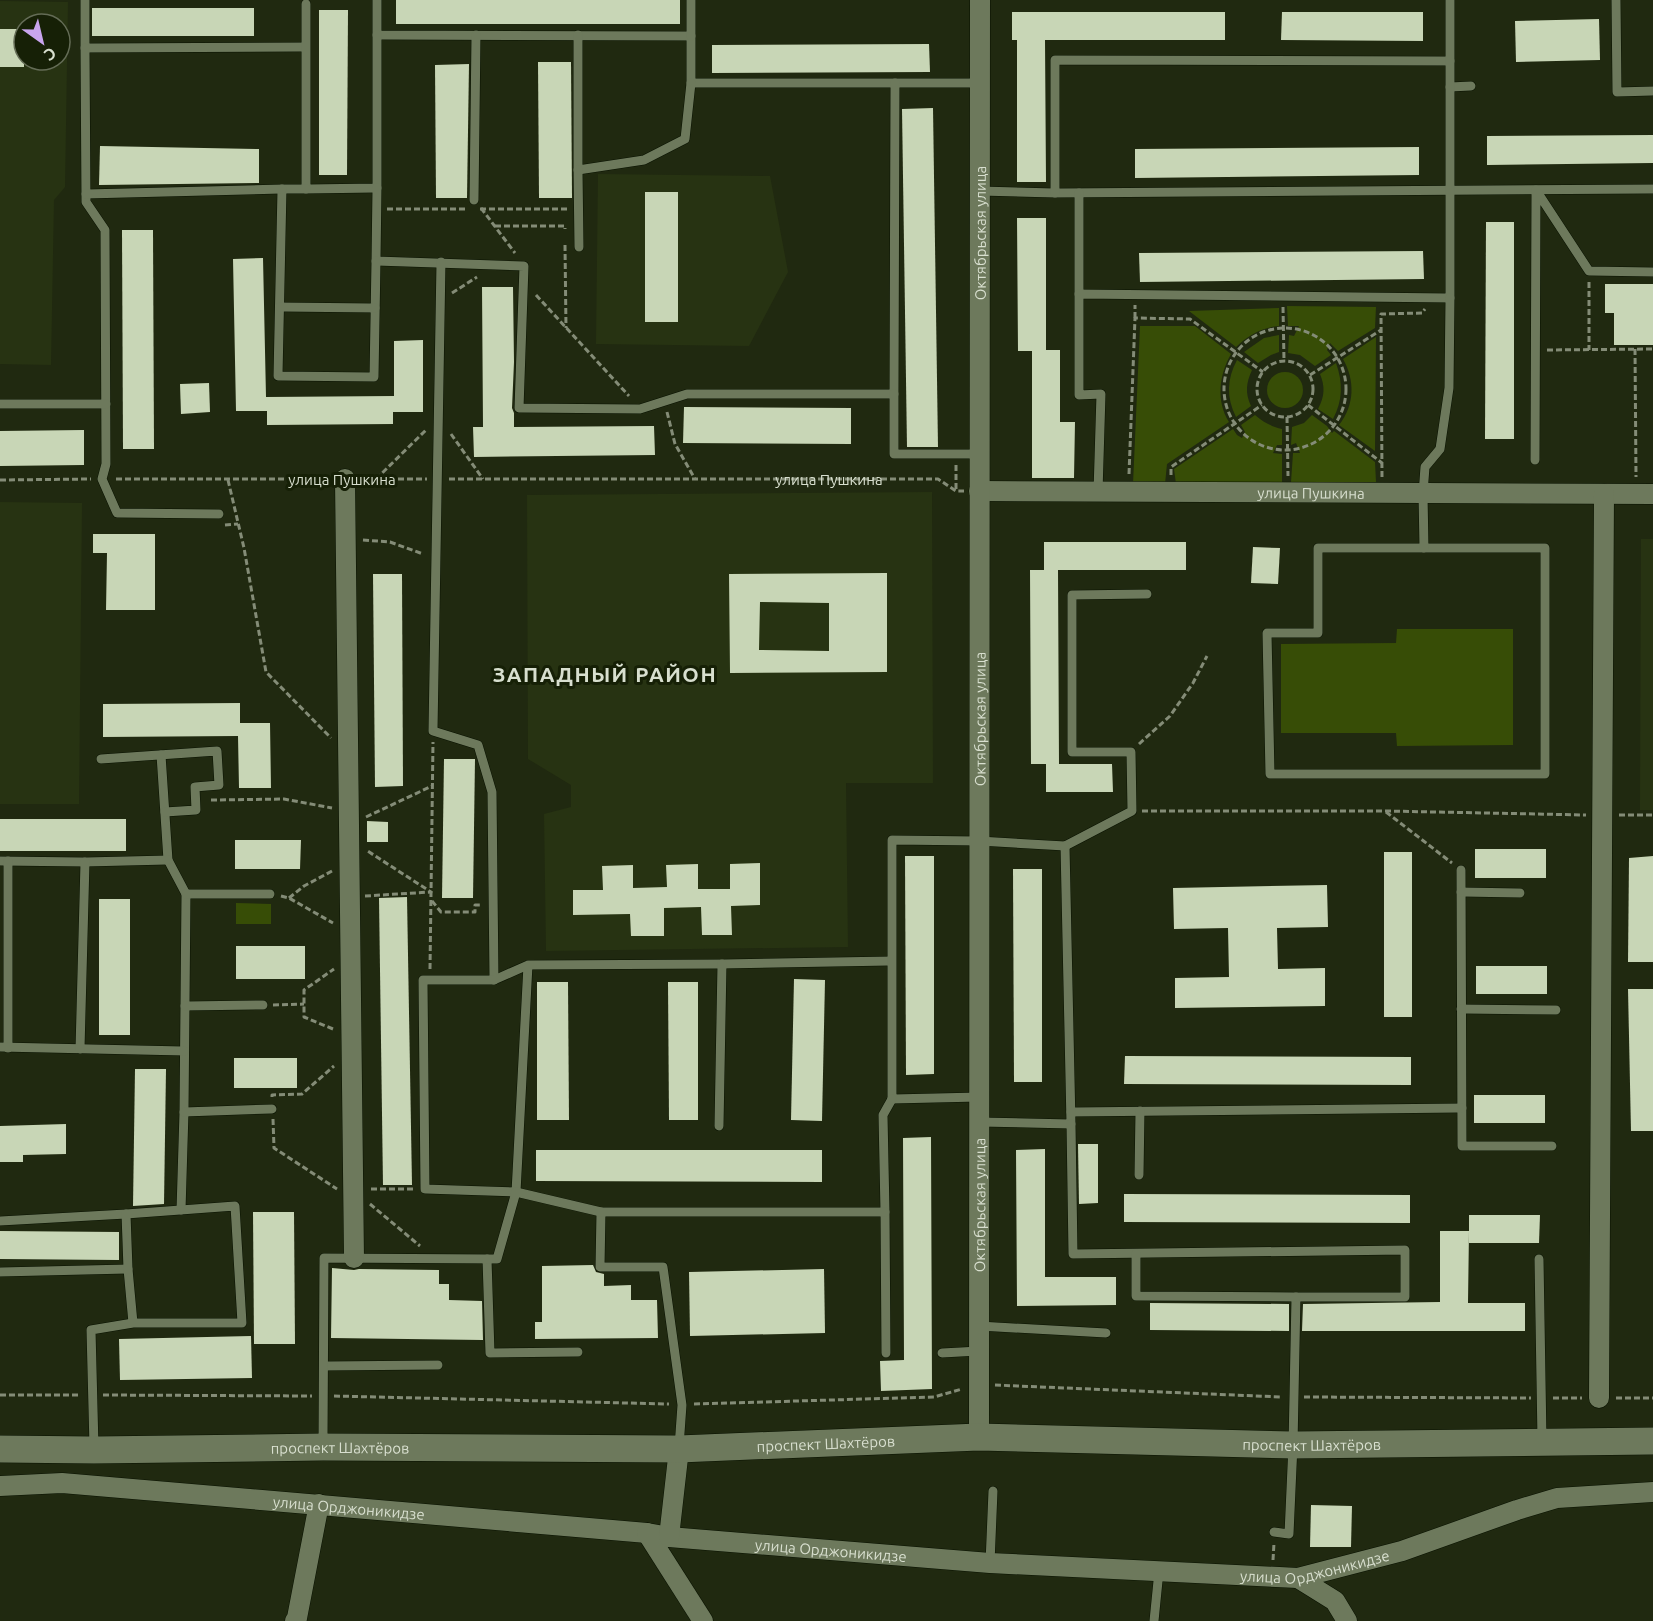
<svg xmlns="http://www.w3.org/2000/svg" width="1653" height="1621" font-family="Ubuntu,sans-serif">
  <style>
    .built { fill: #273312; fill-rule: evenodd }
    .green { fill: #374d06 }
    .building { fill: #c8d6b6; fill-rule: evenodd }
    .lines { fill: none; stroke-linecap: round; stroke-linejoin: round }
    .lane-casing { stroke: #091200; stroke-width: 10 }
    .street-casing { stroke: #091200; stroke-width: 21 }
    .secondary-casing { stroke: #091200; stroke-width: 28 }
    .path { stroke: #848c77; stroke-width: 3; stroke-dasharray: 6 3; stroke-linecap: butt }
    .lane { stroke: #6d795c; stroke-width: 9 }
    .street { stroke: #6d795c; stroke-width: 20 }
    .secondary { stroke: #6d795c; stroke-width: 27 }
    .labels { text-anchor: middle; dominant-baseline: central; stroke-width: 6; stroke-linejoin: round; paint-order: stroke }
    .street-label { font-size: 15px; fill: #d8dfcf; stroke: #162006 }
    .district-label { font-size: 21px; font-weight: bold; letter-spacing: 1.5px; fill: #d8dfcf; stroke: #162006 }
  </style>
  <rect width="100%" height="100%" fill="#202910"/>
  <!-- built -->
  <g class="built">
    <path d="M0,1L68,2L65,187L54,200L51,365L0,364ZM24,24H60V60H24Z"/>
    <path d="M598,174L770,176L788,272L749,346L596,344Z"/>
    <path d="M932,492L933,783H846L848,947L546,951L544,814L571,807V785L528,759L527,495Z"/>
    <path d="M0,502L82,503L79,804H0Z"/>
    <path d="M1641,539H1653V810H1640Z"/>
  </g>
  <!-- green -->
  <g class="green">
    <path d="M1287,306L1376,307L1375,328L1338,351L1330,343L1327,350L1331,355L1315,366L1300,355L1288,353L1289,335L1294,336L1299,326H1288Z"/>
    <path d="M1279,308V326C1263,327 1248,335 1236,347L1189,311Z"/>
    <path d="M1140,326H1195L1231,354C1219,375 1216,401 1229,422L1167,464L1165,484H1133Z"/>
    <path d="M1279,335V352L1271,355L1258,363L1244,352L1264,338Z"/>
    <path d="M1376,337L1375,451L1339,425C1355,405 1355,380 1343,359Z"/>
    <path d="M1237,360L1252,370C1246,383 1245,393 1251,406L1236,417C1226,397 1227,379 1237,360Z"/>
    <path d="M1336,363C1343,383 1343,400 1333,419L1318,409C1325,396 1325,386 1320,374Z"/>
    <circle cx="1285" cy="390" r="18"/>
    <path d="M1255,415C1264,423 1271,426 1282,429V445H1277L1273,453L1282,454V483L1176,484L1174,469L1233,429L1237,435L1242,438L1245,432L1241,425Z"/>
    <path d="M1312,415L1327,426L1332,433L1334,431L1375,462L1376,482H1291L1293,453H1300L1296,443L1291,445L1292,427L1304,423Z"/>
    <path d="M1397,629H1513V745L1397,746L1396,733H1281V644L1396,643Z"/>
    <path d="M236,903L271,904V924H236Z"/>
  </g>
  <!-- building -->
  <g class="building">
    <rect x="396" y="0" width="284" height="24"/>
    <rect x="92" y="8" width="162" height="28"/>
    <path d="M319,10H348L347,175H319Z"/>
    <path d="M1012,12H1225V40H1045L1046,182H1017V40H1012Z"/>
    <path d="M1282,12H1423V41L1281,40Z"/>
    <path d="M1599,19L1600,60L1516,62L1515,21Z"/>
    <rect x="0" y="29" width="24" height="38"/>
    <path d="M929,44L930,72L712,73V45Z"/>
    <path d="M538,62H571L572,198H539Z"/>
    <path d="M469,64L467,198H436L435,65Z"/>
    <path d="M933,108L938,447H907L902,109Z"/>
    <path d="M1653,135V163L1487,165V136Z"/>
    <path d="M100,146L259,149V183L99,185Z"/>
    <path d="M1419,147V175L1135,178V149Z"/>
    <rect x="645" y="192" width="33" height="130"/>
    <path d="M1017,218H1046V350H1060V422H1075L1074,478H1032V351H1018Z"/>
    <path d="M1486,222H1514V439H1485Z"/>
    <path d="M122,230H153L154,449H123Z"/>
    <path d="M1423,251L1424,279L1140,282L1139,253Z"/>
    <path d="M263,258L266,397L394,396V341L423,340V412H393V424L267,425V411H236L233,259Z"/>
    <path d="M1605,284H1653V345H1614V313H1605Z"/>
    <path d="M482,287H513L514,362L512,408L514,413V427L654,426L655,455L474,457L473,427H483Z"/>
    <path d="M209,383L210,412L181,414L180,384Z"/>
    <path d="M684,407L851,408V444L683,443Z"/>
    <path d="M84,430V465L0,466V431Z"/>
    <path d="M93,534H155V610H106L107,553H93Z"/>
    <path d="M1044,542H1186V570H1058L1059,764H1112L1113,792H1046V764H1031L1030,570H1044Z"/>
    <path d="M1253,547L1280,548L1278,584L1251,583Z"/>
    <path d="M887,573V672L730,673L729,574ZM760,602L829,603V651L759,650Z"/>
    <path d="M373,574H402L403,786L375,787Z"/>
    <path d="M240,703V723H270L271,788H239L238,736L103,737V704Z"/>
    <path d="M444,759H475L473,898H442Z"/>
    <rect x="0" y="819" width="126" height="32"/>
    <path d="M367,821L388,822V842H367Z"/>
    <path d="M235,840H301L300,869H235Z"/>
    <rect x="1475" y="849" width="71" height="29"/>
    <rect x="1384" y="852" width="28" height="165"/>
    <path d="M905,856H934V1074L906,1075Z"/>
    <path d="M1653,856V962H1628L1629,858Z"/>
    <path d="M760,863V905L731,906L732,935H702L701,907L664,908V936H631L630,914L573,915V890H603L602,866L633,865V888L667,887L666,865L698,864V889H730V864Z"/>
    <path d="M1013,869H1042V1082H1014Z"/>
    <path d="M1327,885L1328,927L1277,928L1278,969L1325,968V1006L1175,1008V978L1229,977L1228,928L1174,929L1173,888Z"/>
    <path d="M407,897L412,1185H383L379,898Z"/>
    <rect x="99" y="899" width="31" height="136"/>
    <rect x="236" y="946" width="69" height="33"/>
    <rect x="1476" y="966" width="71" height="28"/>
    <path d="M794,979L825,980L822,1121L791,1120Z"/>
    <path d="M537,982H568L569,1120H537Z"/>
    <path d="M668,982H698V1120H669Z"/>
    <path d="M1628,989H1653V1131H1631Z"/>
    <path d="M1125,1056L1411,1057V1085L1124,1084Z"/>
    <rect x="234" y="1058" width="63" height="30"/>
    <path d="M135,1069H166L164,1204L133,1206Z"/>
    <rect x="1474" y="1095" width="71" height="28"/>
    <path d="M66,1124V1154L23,1155V1162H0V1126Z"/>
    <path d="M931,1137L932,1389L881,1391L880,1361L904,1360L903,1138Z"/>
    <path d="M1078,1144H1098V1203L1079,1204Z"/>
    <path d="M1045,1149V1277H1116V1305L1017,1306L1016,1150Z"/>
    <path d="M536,1150H822V1182L536,1181Z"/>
    <path d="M1124,1194L1410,1195V1223L1124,1222Z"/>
    <path d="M253,1212H294L295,1344H254Z"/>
    <path d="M1469,1215H1540L1539,1243H1469Z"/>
    <path d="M0,1231L119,1232V1260L0,1259Z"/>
    <path d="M1440,1231H1469L1468,1303H1525V1331H1302L1303,1304L1440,1302Z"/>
    <path d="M593,1265L596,1272L604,1274V1286L631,1285V1300H657L658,1338L535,1339V1322H542V1266Z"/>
    <path d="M332,1268L354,1270L359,1269L439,1270V1284H449V1300L482,1301L483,1340L331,1338Z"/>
    <path d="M824,1269L825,1333L690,1336L689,1272Z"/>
    <path d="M1150,1303L1289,1304V1331L1150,1330Z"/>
    <path d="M251,1336L252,1378L120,1380L119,1339Z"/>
    <path d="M1311,1505L1352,1506L1351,1547H1310Z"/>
  </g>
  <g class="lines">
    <!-- lane casing -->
    <g class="lane-casing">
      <g id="lane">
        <path d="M85,0V48L305,47"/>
        <path d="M377,0V35L691,36V83H980"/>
        <path d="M1616,0L1617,92L1653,91"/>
        <path d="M306,4V189L377,188V35"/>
        <path d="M578,35V170L644,160L685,139L691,83"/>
        <path d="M691,36V0"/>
        <path d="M85,48L86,202L105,230L106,464L102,479L117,513L219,514"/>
        <path d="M1450,87L1471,86"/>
        <path d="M578,170L579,247"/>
        <path d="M377,188L376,261L524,266L519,408L640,409L687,394H894L895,83"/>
        <path d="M306,189H282L278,376L374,377L376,261"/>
        <path d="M980,191L1055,193L1653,189"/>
        <path d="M1055,193V60L1450,61"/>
        <path d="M86,194L282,189"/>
        <path d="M474,200L476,35"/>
        <path d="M441,262L433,731L478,745L492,792L494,980"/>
        <path d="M1079,294V193"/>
        <path d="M280,307L375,308"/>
        <path d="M894,394V454H980"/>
        <path d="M0,404H106"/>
        <path d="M1535,460L1536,190L1589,271L1653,272"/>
        <path d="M1098,492L1101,394L1079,395V294L1450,298V0"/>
        <path d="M1318,548H1545V774H1270L1267,633H1318Z"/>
        <path d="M1424,548L1423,494L1425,467L1440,449L1449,388L1450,298"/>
        <path d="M161,755L168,860L186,894L184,1112L181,1210"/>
        <path d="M101,759L217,751L219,785L195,787L196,810L165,812"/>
        <path d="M0,861L85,862L168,860"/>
        <path d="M8,861V1048"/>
        <path d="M1461,870L1462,1146H1552"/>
        <path d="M1461,892L1520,893"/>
        <path d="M186,894H270"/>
        <path d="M528,965L516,1192L425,1189L423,980H494L528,965L722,964L891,961"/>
        <path d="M185,1006L263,1005"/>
        <path d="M1461,1009L1556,1010"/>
        <path d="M0,1047L184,1051"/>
        <path d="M80,1049L85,862"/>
        <path d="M979,1097L892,1099V840L979,841L1065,846L1132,811L1131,752H1072V595L1147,594"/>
        <path d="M184,1112L272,1109"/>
        <path d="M1071,1112L1462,1108"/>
        <path d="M979,1122L1071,1124L1065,846"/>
        <path d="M1071,1124L1073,1254L1405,1250V1297H1296L1293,1445L1289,1534L1274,1532"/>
        <path d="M719,1126L722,964"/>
        <path d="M1139,1175L1140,1111"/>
        <path d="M601,1212L600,1267H663L682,1405L679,1447"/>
        <path d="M0,1221L126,1214"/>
        <path d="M1136,1254V1296L1296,1297"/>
        <path d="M487,1259L490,1353L578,1352"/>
        <path d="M1539,1259L1542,1440"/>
        <path d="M0,1272L128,1269"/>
        <path d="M979,1326L1106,1333"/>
        <path d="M886,1353L885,1212L883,1115L892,1099"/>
        <path d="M942,1353L979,1351"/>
        <path d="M324,1366L438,1365"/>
        <path d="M323,1444L324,1258L497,1259L516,1192L601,1212H885"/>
        <path d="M94,1447L91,1330L133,1323H242L235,1206L126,1214L128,1269L133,1323"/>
        <path d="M990,1563L993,1491"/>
        <path d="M1154,1621L1159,1571"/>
      </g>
    </g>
    <!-- street casing -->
    <g class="street-casing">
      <g id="street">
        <path d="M345,479L354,1258"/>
        <path id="s2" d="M979,491L1653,494"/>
        <path d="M1599,1398L1604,494"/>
        <path id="s3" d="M979,1437L980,0"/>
        <path id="s4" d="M0,1486L62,1483L647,1533L669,1537L990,1563L1298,1578L1402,1551L1517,1510L1557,1498L1653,1492"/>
        <path d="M647,1533L703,1621"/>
        <path d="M669,1537L679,1449"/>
        <path d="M1298,1578L1335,1601L1347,1621"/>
        <path d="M295,1621L297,1618L319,1504"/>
      </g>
    </g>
    <!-- secondary casing -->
    <g class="secondary-casing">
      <g id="secondary">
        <path id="s5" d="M0,1449L94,1450L323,1447L679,1449L979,1437L1293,1445L1653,1441"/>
      </g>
    </g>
    <!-- path -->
    <g class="path">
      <path d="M481,208L515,253"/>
      <path d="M387,209H468"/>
      <path d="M480,209H567"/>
      <path d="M495,226H565V229"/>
      <path d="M565,245L566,328"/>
      <path d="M1589,282V350"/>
      <path d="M452,293L477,277"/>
      <path d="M536,295L629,396"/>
      <path d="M1283,307L1284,361"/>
      <path d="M1135,318V305"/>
      <circle cx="1285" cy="389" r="61"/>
      <path d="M1635,349L1636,477"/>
      <path d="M1547,350L1653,349"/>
      <circle cx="1285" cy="389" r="28"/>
      <path d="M1310,375L1381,330"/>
      <path d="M1308,405L1382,463"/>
      <path d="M667,412L675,444L695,479"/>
      <path d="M1287,417L1288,476"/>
      <path d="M451,434L483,479"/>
      <path d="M956,465V491"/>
      <path d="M1129,474L1135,318L1190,319L1263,372"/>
      <path d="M1171,475V467L1262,405"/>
      <path d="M1382,477L1381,314L1422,313L1425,309"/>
      <path d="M116,479H328"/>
      <path d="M362,479H427"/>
      <path d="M376,479L426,430"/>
      <path id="s1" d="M449,479H938L956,491H964"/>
      <path d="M0,480L91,479"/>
      <path d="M228,480L244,548L266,672L331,738"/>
      <path d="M225,525L238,524"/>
      <path d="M363,540L390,542L423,554"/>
      <path d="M1139,744L1170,716L1193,683L1207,656"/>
      <path d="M211,800L284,799L332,808"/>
      <path d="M1142,811H1386L1586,815"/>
      <path d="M1386,812L1452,863"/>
      <path d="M1619,815H1653"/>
      <path d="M366,817L432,786"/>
      <path d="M281,896L289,898L333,923"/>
      <path d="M365,896L431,892L366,850"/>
      <path d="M289,898L304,886L332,871"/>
      <path d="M432,901L441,912H475V905H482"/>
      <path d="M430,969L433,742"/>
      <path d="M273,1005L304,1004"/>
      <path d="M333,1029L304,1017V990L334,969"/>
      <path d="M272,1097V1095L302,1094L334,1066"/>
      <path d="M273,1119L274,1148L337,1189"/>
      <path d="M371,1189H415"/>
      <path d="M370,1204L420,1246"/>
      <path d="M995,1385L1282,1397"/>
      <path d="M0,1395H81"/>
      <path d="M103,1395L312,1396"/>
      <path d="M334,1396L669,1404"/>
      <path d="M1304,1397L1531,1398"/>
      <path d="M1553,1398H1582"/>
      <path d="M1616,1398H1653"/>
      <path d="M694,1404L934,1397L962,1389"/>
      <path d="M1273,1560L1274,1543"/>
    </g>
    <!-- lane -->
    <use href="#lane" class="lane"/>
    <!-- street -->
    <use href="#street" class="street"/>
    <!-- secondary -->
    <use href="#secondary" class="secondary"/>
  </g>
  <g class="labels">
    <!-- street labels -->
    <g class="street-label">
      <text stroke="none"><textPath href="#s3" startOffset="1204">Октябрьская улица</textPath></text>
      <text x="342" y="479">улица Пушкина</text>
      <text stroke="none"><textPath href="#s1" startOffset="380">улица Пушкина</textPath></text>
      <text stroke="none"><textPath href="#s2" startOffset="332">улица Пушкина</textPath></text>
      <text stroke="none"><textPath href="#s3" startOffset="718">Октябрьская улица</textPath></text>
      <text stroke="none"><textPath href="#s3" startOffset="232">Октябрьская улица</textPath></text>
      <text stroke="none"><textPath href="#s5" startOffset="826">проспект Шахтёров</textPath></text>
      <text stroke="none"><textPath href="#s5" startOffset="1312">проспект Шахтёров</textPath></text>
      <text stroke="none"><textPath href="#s5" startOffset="340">проспект Шахтёров</textPath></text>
      <text stroke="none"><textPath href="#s4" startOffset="350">улица Орджоникидзе</textPath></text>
      <text stroke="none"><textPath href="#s4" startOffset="834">улица Орджоникидзе</textPath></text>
      <text stroke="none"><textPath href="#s4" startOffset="1320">улица Орджоникидзе</textPath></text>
    </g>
    <!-- district labels -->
    <g class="district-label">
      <text x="605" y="674">ЗАПАДНЫЙ РАЙОН</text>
    </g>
  </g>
  <!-- north arrow -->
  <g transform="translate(42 42) rotate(146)"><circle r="28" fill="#162006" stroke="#646c56" stroke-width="1.5"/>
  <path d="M0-4.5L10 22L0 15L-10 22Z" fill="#c9a5ee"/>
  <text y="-9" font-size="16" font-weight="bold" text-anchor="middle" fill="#d8dfcf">С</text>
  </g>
</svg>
